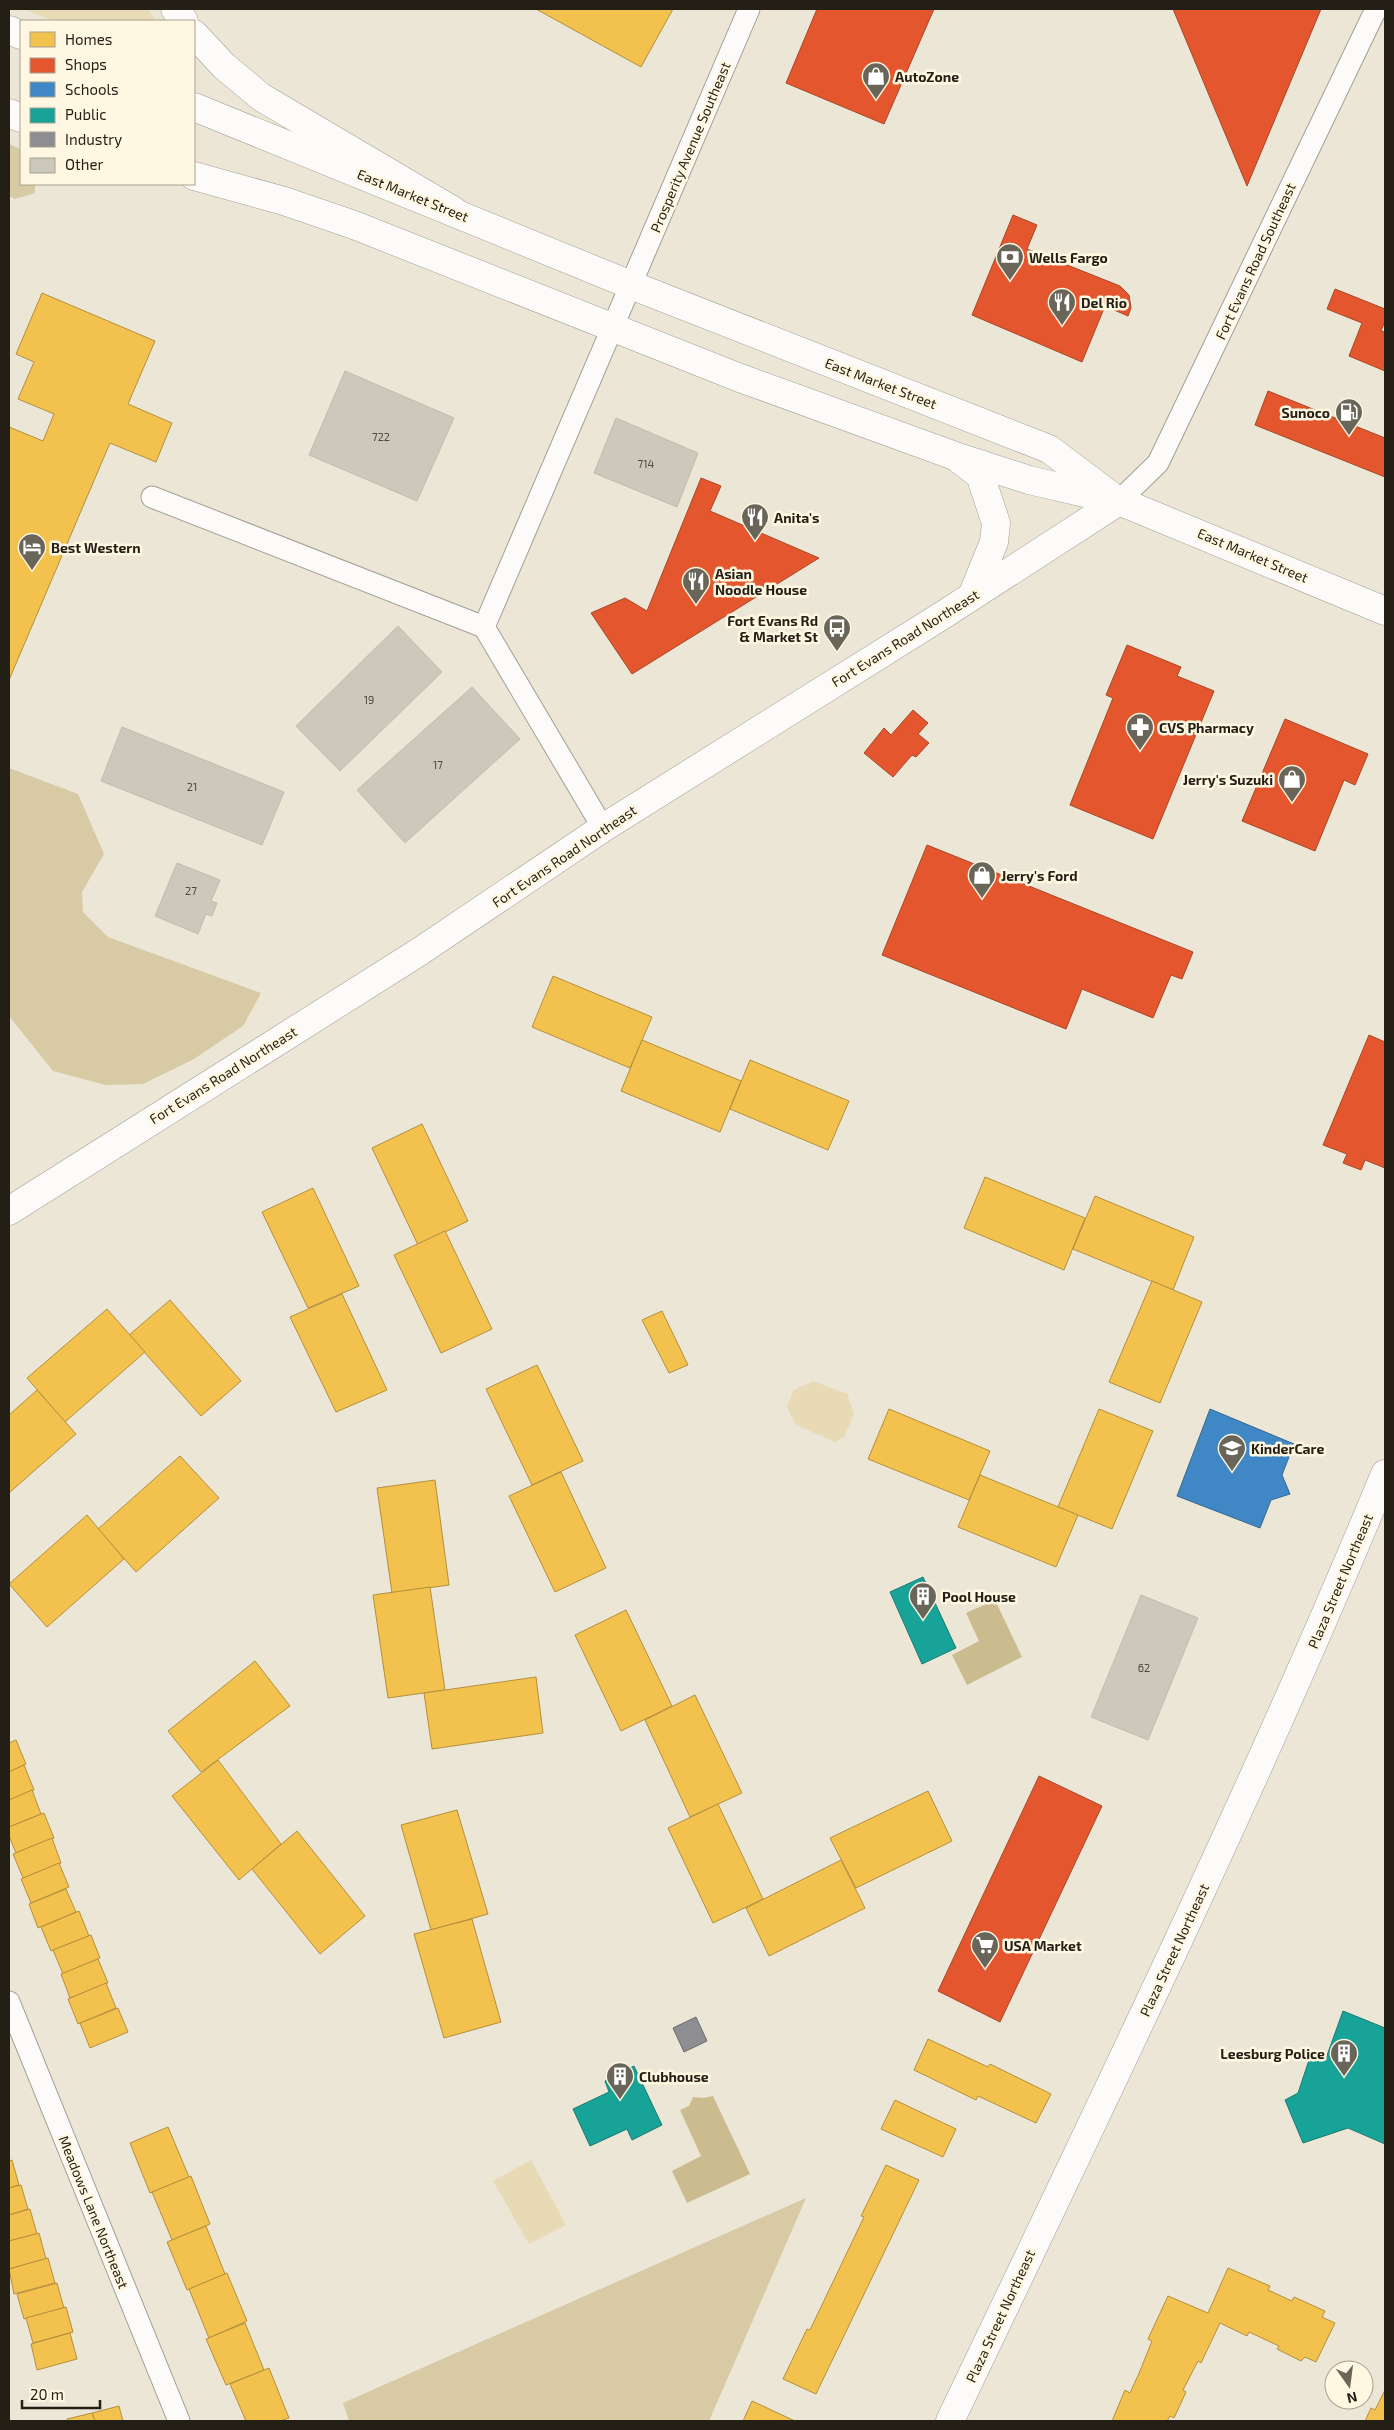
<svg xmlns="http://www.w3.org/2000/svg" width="1394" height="2430" font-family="'Exo 2',sans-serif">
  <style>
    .green { fill: #e7dab5 }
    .forest { fill: #d7caa4 }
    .water { fill: #cbbc90 }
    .homes { fill: #f2c14e; stroke: #b4903d }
    .shops { fill: #e4572e; stroke: #aa4626 }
    .schools { fill: #3f88c5; stroke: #376890 }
    .public { fill: #17a398; stroke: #1b7b71 }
    .industry { fill: #8d8d92; stroke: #6d6c6c }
    .building { fill: #cdc8bc; stroke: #c0bcb0 }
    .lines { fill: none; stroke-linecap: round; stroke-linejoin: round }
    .minor-casing { stroke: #a39f93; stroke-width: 23 }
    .tertiary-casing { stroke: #a39f93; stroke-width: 29 }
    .secondary-casing { stroke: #a39f93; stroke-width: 29 }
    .primary-casing { stroke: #a39f93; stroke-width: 29 }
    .motorway-casing { stroke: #a39f93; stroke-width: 29 }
    .minor { stroke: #fcfbf9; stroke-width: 21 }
    .tertiary { stroke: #fcfbf9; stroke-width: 28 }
    .secondary { stroke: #fcfbf9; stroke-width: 28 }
    .primary { stroke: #fcfbf9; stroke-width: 28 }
    .motorway { stroke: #fcfbf9; stroke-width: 28 }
    .labels { text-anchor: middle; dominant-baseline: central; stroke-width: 5; stroke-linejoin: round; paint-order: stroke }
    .number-label { font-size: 11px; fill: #4e493f }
    .poi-label { font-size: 14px; font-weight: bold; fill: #231f15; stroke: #fff7e1; text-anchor: start }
    .street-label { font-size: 14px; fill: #231f15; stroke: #fff7e1 }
  </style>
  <rect width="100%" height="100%" fill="#ebe6d6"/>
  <!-- green -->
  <g class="green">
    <path d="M23,9H148L156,21H54Z"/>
    <path d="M813,1381L847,1394L854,1414L844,1437L835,1442L796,1425L787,1407L794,1390Z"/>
    <path d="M531,2160L566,2225L529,2244L493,2181Z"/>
  </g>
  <!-- forest -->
  <g class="forest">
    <path d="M9,144L21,149V184H35V193L15,199L9,196Z"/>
    <path d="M9,768L78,794L104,854L82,892L83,912L108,937L261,993L243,1026L194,1059L143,1084L106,1085L53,1071L9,1016Z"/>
    <path d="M806,2198L709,2421H349L343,2403Z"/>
  </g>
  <!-- water -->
  <g class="water">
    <path d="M995,1600L1022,1657L967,1685L952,1655L979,1641L966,1613Z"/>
    <path d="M713,2096L750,2174L687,2203L672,2171L701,2156L680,2110L689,2106L693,2097L703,2098Z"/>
  </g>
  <!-- homes -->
  <g class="homes">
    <path d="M536,9H673L641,67Z"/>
    <path d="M42,293L155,341L128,404L172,423L156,462L110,443L9,680V427L43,441L54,414L18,399L34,362L16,354Z"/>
    <path d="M553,976L652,1017L630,1068L532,1027Z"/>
    <path d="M642,1040L741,1081L720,1132L621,1091Z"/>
    <path d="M750,1060L849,1101L828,1150L730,1109Z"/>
    <path d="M422,1124L468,1221L418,1245L372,1148Z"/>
    <path d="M985,1177L1085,1218L1064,1270L964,1228Z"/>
    <path d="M313,1188L359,1286L308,1308L262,1212Z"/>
    <path d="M1095,1196L1194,1237L1173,1290L1073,1249Z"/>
    <path d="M445,1231L492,1329L441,1353L394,1255Z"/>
    <path d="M1152,1281L1202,1302L1160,1403L1109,1382Z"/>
    <path d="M342,1294L387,1390L336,1412L290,1317Z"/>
    <path d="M170,1300L241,1381L201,1416L129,1335Z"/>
    <path d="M107,1309L145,1352L65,1422L27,1378Z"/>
    <path d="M662,1311L688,1365L669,1373L642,1320Z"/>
    <path d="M537,1365L583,1461L532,1485L486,1389Z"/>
    <path d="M37,1390L76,1434L9,1493V1415Z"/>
    <path d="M889,1409L990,1451L969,1500L868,1459Z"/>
    <path d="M1099,1409L1153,1431L1112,1529L1058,1507Z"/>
    <path d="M180,1456L219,1498L136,1572L98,1529Z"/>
    <path d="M561,1472L606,1568L555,1592L509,1496Z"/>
    <path d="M980,1475L1078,1515L1056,1567L958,1527Z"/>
    <path d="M435,1480L449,1585L392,1593L377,1488Z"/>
    <path d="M87,1515L124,1559L47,1627L9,1584Z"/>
    <path d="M430,1587L445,1690L388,1698L373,1595Z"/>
    <path d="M626,1610L672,1706L621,1731L575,1635Z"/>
    <path d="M255,1661L290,1706L201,1772L168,1731Z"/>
    <path d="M536,1677L543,1733L432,1749L424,1693Z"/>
    <path d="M695,1695L742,1793L690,1817L645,1720Z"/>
    <path d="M16,1740L26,1764L9,1772V1743Z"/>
    <path d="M218,1760L281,1844L239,1880L172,1796Z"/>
    <path d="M24,1765L34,1790L9,1800V1772Z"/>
    <path d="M32,1790L41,1814L9,1827V1800Z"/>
    <path d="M928,1791L952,1841L856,1888L830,1838Z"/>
    <path d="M718,1804L763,1899L713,1923L668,1828Z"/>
    <path d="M457,1810L488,1914L431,1930L401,1825Z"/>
    <path d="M44,1813L54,1838L16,1853L9,1836V1827Z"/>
    <path d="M297,1831L365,1916L320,1954L252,1869Z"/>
    <path d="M52,1838L61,1863L23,1878L13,1854Z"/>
    <path d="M841,1860L865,1908L769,1956L746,1908Z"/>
    <path d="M59,1863L69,1887L31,1903L21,1879Z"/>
    <path d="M66,1889L76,1912L38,1928L29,1904Z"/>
    <path d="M79,1911L89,1936L51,1951L41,1927Z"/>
    <path d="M472,1919L501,2022L444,2038L414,1934Z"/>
    <path d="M91,1935L100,1958L63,1974L53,1950Z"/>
    <path d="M98,1959L108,1983L70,1998L61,1974Z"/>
    <path d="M106,1983L116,2008L78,2024L68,1999Z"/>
    <path d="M118,2008L128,2032L90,2048L80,2023Z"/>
    <path d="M928,2039L988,2067L990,2064L1051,2094L1036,2123L978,2096L976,2100L914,2070Z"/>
    <path d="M895,2100L956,2129L943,2157L881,2129Z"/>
    <path d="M168,2127L189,2177L150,2193L130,2143Z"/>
    <path d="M12,2160L19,2185L9,2188V2161Z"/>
    <path d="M886,2165L919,2180L816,2394L783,2379L807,2329L810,2330L864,2217L861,2216Z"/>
    <path d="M191,2176L210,2224L172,2240L152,2192Z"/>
    <path d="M21,2185L28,2209L9,2215V2188Z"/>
    <path d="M30,2209L37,2234L9,2241V2215Z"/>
    <path d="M206,2226L225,2274L187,2290L167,2242Z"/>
    <path d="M39,2233L46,2259L9,2269V2241Z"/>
    <path d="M48,2258L55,2283L14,2294L9,2269Z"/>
    <path d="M1228,2268L1270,2286L1268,2290L1292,2301L1294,2297L1325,2311L1322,2317L1335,2323L1316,2362L1305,2357L1301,2361L1277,2349L1279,2346L1249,2332L1247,2336L1220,2323L1201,2363L1198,2361L1183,2390L1186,2392L1174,2418L1170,2416L1167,2421H1112L1125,2390L1130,2393L1140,2371L1152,2341L1148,2339L1168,2296L1208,2313Z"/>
    <path d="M227,2273L247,2321L209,2338L189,2289Z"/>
    <path d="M57,2283L64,2308L24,2319L17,2294Z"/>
    <path d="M66,2307L73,2332L33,2343L26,2318Z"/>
    <path d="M245,2323L264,2370L226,2385L206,2339Z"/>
    <path d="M70,2333L77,2359L37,2370L31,2344Z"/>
    <path d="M269,2368L289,2418L280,2421H246L230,2384Z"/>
    <path d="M1385,2390V2421H1365L1371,2408L1375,2410Z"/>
    <path d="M752,2401L795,2421H743Z"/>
    <path d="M119,2406L123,2421H95L92,2413Z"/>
    <path d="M92,2413L95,2421H68L67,2419Z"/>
  </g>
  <!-- shops -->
  <g class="shops">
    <path d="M817,9H934L884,124L786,83Z"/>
    <path d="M1173,9H1321L1247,186Z"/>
    <path d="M1013,215L1037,225L1027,249L1120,286L1129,295L1131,308L1128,316L1105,306L1082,362L972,315Z"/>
    <path d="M1335,289L1385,309V321L1381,331L1385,332V371L1349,356L1362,323L1327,309Z"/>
    <path d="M1268,391L1385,438V477L1255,425Z"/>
    <path d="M701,478L721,486L710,511L819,558L632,674L591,613L625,598L647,611Z"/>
    <path d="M1127,645L1181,667L1177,676L1214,691L1153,839L1070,805L1113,698L1106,695Z"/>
    <path d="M913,710L928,723L918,734L929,743L916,757L912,755L893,777L864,753L884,728L891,735Z"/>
    <path d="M1285,719L1368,754L1355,785L1344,780L1315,851L1242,821Z"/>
    <path d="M927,845L1193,952L1182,979L1171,975L1153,1018L1082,989L1066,1029L882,955Z"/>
    <path d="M1369,1035L1385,1042V1168L1365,1160L1361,1170L1343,1163L1347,1154L1323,1145Z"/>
    <path d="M1039,1776L1102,1806L1000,2022L938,1991Z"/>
  </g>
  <!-- schools -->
  <path class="schools" d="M1210,1409L1294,1444L1282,1475L1290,1494L1271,1500L1260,1528L1177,1496Z"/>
  <!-- public -->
  <g class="public">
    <path d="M923,1577L956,1648L922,1664L890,1592Z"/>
    <path d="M1343,2011L1385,2028V2144L1348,2128L1303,2143L1285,2100L1298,2093L1310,2057L1325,2061Z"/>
    <path d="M634,2066L662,2125L632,2140L627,2129L590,2146L573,2109L609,2092L605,2081Z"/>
  </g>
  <!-- industry -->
  <path class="industry" d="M696,2017L707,2041L684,2052L673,2028Z"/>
  <!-- building -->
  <g class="building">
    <path d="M345,371L454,418L417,501L309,455Z"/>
    <path d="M616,418L698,453L677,507L594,473Z"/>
    <path d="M398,626L442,672L340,771L296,726Z"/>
    <path d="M472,687L520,739L405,843L357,790Z"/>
    <path d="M122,727L284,792L262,845L101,781Z"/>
    <path d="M177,863L220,880L211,901L217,903L212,916L206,914L198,934L155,916Z"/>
    <path d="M1141,1595L1198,1618L1148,1740L1091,1717Z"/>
  </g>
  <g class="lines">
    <!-- minor casing -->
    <g class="minor-casing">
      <g id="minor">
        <path d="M152,497L484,627"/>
        <path d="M1119,501L1158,463L1376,9"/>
        <path d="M603,828L484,627L749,9"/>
        <path d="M9,2002L179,2421"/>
      </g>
    </g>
    <!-- tertiary casing -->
    <g class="tertiary-casing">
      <path id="tertiary" d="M9,1211L419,952L603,828L943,615L1119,501"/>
    </g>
    <!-- secondary casing -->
    <g class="secondary-casing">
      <path id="secondary" d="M950,2421C1100,2107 1252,1795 1385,1474"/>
    </g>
    <!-- primary casing -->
    <g class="primary-casing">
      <g id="primary">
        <path d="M9,30L21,35"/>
        <path d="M194,107L631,285L1049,449L1110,495"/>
        <path d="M9,113L21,118"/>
        <path d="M194,176L284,201L354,225L740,378L955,456L1029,480L1119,501L1385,611"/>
        <path d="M960,460L980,475L996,523L994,542L972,596"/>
      </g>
    </g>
    <!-- motorway casing -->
    <g class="motorway-casing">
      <g id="motorway">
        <path d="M175,9L184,21"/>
        <path d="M194,34L224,66L261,97L454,211"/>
      </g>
    </g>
    <!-- minor -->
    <use href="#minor" class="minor"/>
    <!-- tertiary -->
    <use href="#tertiary" class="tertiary"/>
    <!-- secondary -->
    <use href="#secondary" class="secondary"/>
    <!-- primary -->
    <use href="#primary" class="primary"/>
    <!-- motorway -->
    <use href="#motorway" class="motorway"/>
  </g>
  <!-- icons -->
  <defs>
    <g id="shop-pin" transform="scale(1.4375)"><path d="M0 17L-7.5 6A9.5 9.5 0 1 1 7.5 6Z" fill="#696559" stroke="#fff7e1"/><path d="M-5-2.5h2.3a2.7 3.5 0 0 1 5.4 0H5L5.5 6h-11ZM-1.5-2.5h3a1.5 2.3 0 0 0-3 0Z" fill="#fff"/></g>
    <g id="bank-pin" transform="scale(1.4375)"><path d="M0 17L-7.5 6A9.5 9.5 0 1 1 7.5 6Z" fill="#696559" stroke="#fff7e1"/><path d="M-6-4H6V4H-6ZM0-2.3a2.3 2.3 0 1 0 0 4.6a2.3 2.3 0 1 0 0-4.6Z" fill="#fff"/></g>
    <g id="restaurant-pin" transform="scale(1.4375)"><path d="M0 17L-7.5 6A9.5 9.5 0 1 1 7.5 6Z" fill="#696559" stroke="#fff7e1"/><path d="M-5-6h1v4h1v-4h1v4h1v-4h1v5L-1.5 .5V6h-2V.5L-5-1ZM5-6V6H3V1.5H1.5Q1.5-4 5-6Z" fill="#fff"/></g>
    <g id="fuel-pin" transform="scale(1.4375)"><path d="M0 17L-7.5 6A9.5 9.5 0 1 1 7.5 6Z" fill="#696559" stroke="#fff7e1"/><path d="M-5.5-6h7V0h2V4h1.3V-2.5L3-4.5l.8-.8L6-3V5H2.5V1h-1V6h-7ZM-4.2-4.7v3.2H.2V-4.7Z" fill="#fff"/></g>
    <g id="hotel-pin" transform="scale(1.4375)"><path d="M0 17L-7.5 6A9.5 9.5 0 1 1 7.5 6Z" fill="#696559" stroke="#fff7e1"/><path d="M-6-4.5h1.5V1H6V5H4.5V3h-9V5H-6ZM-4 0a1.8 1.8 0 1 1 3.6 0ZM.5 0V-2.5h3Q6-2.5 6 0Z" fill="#fff"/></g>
    <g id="bus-pin" transform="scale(1.4375)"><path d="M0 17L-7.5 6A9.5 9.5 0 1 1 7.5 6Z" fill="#696559" stroke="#fff7e1"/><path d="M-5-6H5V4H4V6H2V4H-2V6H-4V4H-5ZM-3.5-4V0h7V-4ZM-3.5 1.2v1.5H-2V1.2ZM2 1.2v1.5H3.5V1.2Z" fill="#fff"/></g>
    <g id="pharmacy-pin" transform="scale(1.4375)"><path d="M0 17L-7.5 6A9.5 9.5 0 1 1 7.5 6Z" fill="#696559" stroke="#fff7e1"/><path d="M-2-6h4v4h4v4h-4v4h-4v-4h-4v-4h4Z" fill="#fff"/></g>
    <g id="school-pin" transform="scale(1.4375)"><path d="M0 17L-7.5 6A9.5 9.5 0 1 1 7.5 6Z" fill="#696559" stroke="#fff7e1"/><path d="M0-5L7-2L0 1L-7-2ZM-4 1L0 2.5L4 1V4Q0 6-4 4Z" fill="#fff"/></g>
    <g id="building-pin" transform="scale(1.4375)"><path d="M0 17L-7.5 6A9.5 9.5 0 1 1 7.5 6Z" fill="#696559" stroke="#fff7e1"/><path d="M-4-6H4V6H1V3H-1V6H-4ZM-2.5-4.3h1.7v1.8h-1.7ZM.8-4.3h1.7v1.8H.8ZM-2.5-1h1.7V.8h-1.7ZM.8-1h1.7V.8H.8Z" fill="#fff"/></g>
    <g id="supermarket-pin" transform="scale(1.4375)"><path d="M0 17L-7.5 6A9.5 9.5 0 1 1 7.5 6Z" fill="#696559" stroke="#fff7e1"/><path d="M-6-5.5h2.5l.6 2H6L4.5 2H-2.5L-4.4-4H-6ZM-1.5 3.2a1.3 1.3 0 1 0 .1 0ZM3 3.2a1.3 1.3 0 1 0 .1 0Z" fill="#fff"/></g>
  </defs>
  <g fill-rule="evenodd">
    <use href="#shop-pin" x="876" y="76"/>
    <use href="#bank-pin" x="1010" y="257"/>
    <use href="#restaurant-pin" x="1062" y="302"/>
    <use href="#fuel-pin" x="1349" y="412"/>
    <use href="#restaurant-pin" x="755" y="517"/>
    <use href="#hotel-pin" x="32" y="547"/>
    <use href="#restaurant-pin" x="696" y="581"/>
    <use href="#bus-pin" x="837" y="628"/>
    <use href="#pharmacy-pin" x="1140" y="727"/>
    <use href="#shop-pin" x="1292" y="779"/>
    <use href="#shop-pin" x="982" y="875"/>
    <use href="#school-pin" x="1232" y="1448"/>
    <use href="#building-pin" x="923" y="1596"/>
    <use href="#supermarket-pin" x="985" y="1945"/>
    <use href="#building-pin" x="1344" y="2053"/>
    <use href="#building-pin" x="620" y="2076"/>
  </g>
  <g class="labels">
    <!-- number labels -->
    <g class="number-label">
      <text x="381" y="436">722</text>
      <text x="646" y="463">714</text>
      <text x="369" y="699">19</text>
      <text x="438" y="764">17</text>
      <text x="192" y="786">21</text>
      <text x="191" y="890">27</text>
      <text x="1144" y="1667">62</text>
    </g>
    <!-- poi labels -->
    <g class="poi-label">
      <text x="895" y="76">AutoZone</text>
      <text x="1029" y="257">Wells Fargo</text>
      <text x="1081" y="302">Del Rio</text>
      <text x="1330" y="412" text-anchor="end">Sunoco</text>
      <text x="774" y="517">Anita's</text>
      <text x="51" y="547">Best Western</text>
      <text x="715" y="573">Asian<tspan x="715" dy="16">Noodle House</tspan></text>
      <text x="818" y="620" text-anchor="end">Fort Evans Rd<tspan x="818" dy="16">&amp; Market St</tspan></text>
      <text x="1159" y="727">CVS Pharmacy</text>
      <text x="1273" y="779" text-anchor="end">Jerry's Suzuki</text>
      <text x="1001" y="875">Jerry's Ford</text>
      <text x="1251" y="1448">KinderCare</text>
      <text x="942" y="1596">Pool House</text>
      <text x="1004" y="1945">USA Market</text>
      <text x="1325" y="2053" text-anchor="end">Leesburg Police</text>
      <text x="639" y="2076">Clubhouse</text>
    </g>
    <!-- street labels -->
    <g class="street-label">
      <text transform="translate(690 147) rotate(-67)">Prosperity Avenue Southeast</text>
      <text transform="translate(413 195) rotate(22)">East Market Street</text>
      <text transform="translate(1255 261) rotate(-65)">Fort Evans Road Southeast</text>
      <text transform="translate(881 383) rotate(21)">East Market Street</text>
      <text transform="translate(1253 555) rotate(23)">East Market Street</text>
      <text transform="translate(905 638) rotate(-32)">Fort Evans Road Northeast</text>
      <text transform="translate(564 856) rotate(-34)">Fort Evans Road Northeast</text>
      <text transform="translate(223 1075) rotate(-32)">Fort Evans Road Northeast</text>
      <text transform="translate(1340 1581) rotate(-67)">Plaza Street Northeast</text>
      <text transform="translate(1174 1950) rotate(-65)">Plaza Street Northeast</text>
      <text transform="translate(94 2212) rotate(68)">Meadows Lane Northeast</text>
      <text transform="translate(1000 2316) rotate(-65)">Plaza Street Northeast</text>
    </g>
  </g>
  <!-- border -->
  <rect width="1394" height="2430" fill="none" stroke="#231f15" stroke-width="20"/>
  <!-- legend -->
  <rect x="20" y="20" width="175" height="165" fill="#fff7e1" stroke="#a7a18f"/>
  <rect x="30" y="32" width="25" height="15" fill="#f2c14e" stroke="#a7a18f"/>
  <text x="65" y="45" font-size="15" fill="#231f15">Homes</text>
  <rect x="30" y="58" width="25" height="15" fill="#e4572e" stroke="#a7a18f"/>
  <text x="65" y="70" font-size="15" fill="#231f15">Shops</text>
  <rect x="30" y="82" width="25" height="15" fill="#3f88c5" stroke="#a7a18f"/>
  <text x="65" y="95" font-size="15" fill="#231f15">Schools</text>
  <rect x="30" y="108" width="25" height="15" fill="#17a398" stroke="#a7a18f"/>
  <text x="65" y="120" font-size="15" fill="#231f15">Public</text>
  <rect x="30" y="132" width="25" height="15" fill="#8d8d92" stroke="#a7a18f"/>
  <text x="65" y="145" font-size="15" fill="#231f15">Industry</text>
  <rect x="30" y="158" width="25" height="15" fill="#cdc8bc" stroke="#a7a18f"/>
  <text x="65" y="170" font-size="15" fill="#231f15">Other</text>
  <!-- north arrow -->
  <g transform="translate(1349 2385) rotate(166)"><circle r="24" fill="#fff7e1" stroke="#a7a18f"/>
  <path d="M0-4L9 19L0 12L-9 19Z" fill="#696559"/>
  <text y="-8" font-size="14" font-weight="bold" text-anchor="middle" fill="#231f15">N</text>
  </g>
  <!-- scale -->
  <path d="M22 2400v8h78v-8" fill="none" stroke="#231f15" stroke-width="2.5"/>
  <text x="30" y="2400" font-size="15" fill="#231f15" stroke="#fff7e1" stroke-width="4" paint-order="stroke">20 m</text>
</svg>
